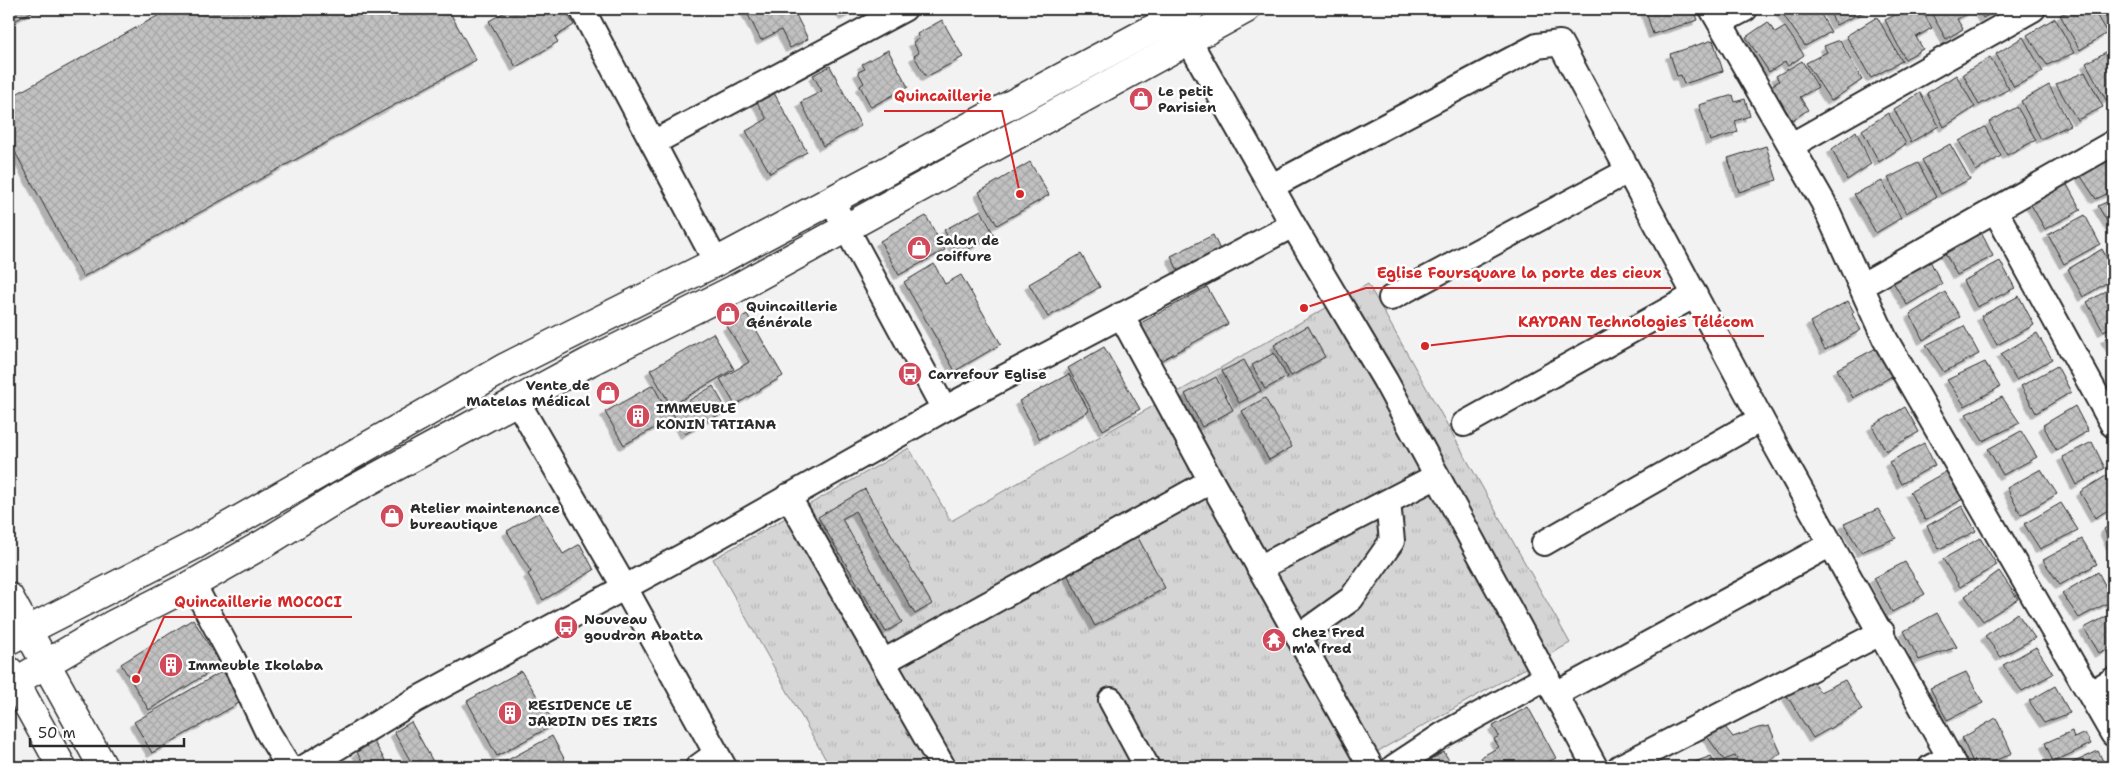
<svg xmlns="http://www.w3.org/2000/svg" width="2122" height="776" font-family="'Shantell Sans',sans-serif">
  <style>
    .grass { fill: url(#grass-tufts); stroke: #808080 }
    .building { fill: url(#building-cross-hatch); stroke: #2b2b2b; filter: url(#shadow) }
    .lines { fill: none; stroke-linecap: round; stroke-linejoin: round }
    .minor-casing { stroke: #2b2b2b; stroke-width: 28 }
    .secondary-casing { stroke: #2b2b2b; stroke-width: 31 }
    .minor { stroke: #fff; stroke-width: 24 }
    .secondary { stroke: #fff; stroke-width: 28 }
    .labels { text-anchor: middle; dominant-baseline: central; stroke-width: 5; stroke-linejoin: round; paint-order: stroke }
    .poi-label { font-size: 14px; font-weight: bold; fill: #2b2b2b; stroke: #fff; text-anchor: start }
    .leader { fill: none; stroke: #d62828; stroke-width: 2 }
    .callout-dot { fill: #d62828; stroke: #fff; stroke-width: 2 }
    .callout-label { font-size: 15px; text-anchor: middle; font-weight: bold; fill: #d62828; stroke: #fff; stroke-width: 5; stroke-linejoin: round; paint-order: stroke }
  </style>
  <defs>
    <pattern id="grass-tufts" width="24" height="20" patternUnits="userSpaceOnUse" patternTransform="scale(1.25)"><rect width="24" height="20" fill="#d5d5d5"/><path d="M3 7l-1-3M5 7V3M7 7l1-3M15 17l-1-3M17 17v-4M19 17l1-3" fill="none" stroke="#b7b7b7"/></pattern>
    <pattern id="building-cross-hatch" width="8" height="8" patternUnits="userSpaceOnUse" patternTransform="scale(1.25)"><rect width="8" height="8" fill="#c1c1c1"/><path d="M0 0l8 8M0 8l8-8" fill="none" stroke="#a6a6a6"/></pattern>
    <filter id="shadow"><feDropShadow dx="-4.5" dy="4.5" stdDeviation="0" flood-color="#0004"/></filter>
  </defs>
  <rect width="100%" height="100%" fill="#f2f2f2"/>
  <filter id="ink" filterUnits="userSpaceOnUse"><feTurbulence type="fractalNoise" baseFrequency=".02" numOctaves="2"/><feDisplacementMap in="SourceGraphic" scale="10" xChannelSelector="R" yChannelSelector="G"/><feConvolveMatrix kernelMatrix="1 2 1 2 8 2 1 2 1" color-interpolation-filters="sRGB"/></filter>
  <g filter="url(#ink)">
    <!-- grass -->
    <path class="grass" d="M1368,284L1570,643L1350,767H830L713,559L909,448L951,521Z"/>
    <!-- building -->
    <g class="building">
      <path d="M9,9H37L9,24Z"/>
      <path d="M170,9H448L476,60L83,277L9,141V98Z"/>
      <path d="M510,9H544L548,16L559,9H565L574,25L555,37L558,42L516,67L489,21Z"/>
      <path d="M745,9H793L808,39L790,48L781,30L761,40Z"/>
      <path d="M840,9H858L844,16Z"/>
      <path d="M1645,9H1694L1698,20L1653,34Z"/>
      <path d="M1782,9H1818L1831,32L1805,46L1780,10Z"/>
      <path d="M1828,9H1869L1836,25Z"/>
      <path d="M1906,9H1921L1932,28L1916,37L1923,49L1905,59L1885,20Z"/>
      <path d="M1929,9H1970L1972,11L1957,19L1963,29L1946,39Z"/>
      <path d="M1978,9H1998L1983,18Z"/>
      <path d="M2073,9H2093L2107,33L2080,50L2060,15Z"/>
      <path d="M2101,9H2113V31Z"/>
      <path d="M1877,17L1902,61L1871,78L1846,36Z"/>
      <path d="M2055,18L2074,53L2047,65L2027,35Z"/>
      <path d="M942,20L963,57L926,77L914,56L919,53L913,42L919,39L917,34Z"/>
      <path d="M1768,22L1775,33L1785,27L1804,55L1788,66L1785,62L1769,72L1746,37Z"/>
      <path d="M2023,37L2043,72L2014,87L1996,54Z"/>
      <path d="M1713,40L1723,71L1684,84L1681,75L1677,76L1670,54Z"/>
      <path d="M1840,40L1862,80L1831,101L1806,63L1827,52L1824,46Z"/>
      <path d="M2113,48V97L2106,100L2086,63Z"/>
      <path d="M888,50L908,87L871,107L860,86L864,83L858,72L865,69L862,64Z"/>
      <path d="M1990,57L2009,89L1979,105L1963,74Z"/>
      <path d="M1802,61L1818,87L1800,97L1808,110L1792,120L1771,86L1779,81L1776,76Z"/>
      <path d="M830,66L861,126L823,146L801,102L822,91L813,75Z"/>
      <path d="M2085,72L2103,107L2077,120L2056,84Z"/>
      <path d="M1956,75L1975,107L1944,127L1927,93Z"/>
      <path d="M2049,85L2070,125L2041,139L2021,101Z"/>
      <path d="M774,93L807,152L770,173L746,131L767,119L757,102Z"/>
      <path d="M1920,93L1939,126L1911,142L1894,109Z"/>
      <path d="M1733,95L1735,102L1745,99L1750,116L1735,121L1738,132L1710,141L1699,105Z"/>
      <path d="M2017,107L2036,140L2007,155L1989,122Z"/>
      <path d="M1888,113L1906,144L1879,162L1862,130Z"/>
      <path d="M1985,127L2001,156L1976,171L1959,141Z"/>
      <path d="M1856,131L1871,164L1847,180L1832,149Z"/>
      <path d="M1950,144L1970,179L1941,194L1922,160Z"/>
      <path d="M1766,146L1777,180L1739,192L1728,158Z"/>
      <path d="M2113,156V191L2096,199L2080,175Z"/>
      <path d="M1030,162L1049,195L997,225L979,192Z"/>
      <path d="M1918,163L1936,197L1906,213L1888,178Z"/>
      <path d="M1882,181L1901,218L1876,233L1854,194Z"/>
      <path d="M2065,181L2081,210L2045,229L2030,203Z"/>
      <path d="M2113,199V231L2098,206Z"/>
      <path d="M981,210L994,235L958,255L944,230Z"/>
      <path d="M2085,215L2100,244L2064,264L2048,235Z"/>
      <path d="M926,216L945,250L899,275L880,241Z"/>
      <path d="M1978,226L1993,256L1957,275L1943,249Z"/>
      <path d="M1213,235L1223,256L1181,277L1171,256Z"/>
      <path d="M2102,249L2113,269V279L2083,297L2068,269Z"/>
      <path d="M1926,253L1942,284L1907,305L1888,274Z"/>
      <path d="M1081,254L1100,287L1048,317L1029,284Z"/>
      <path d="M2000,261L2015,288L1977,307L1963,281Z"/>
      <path d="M934,264L945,284L961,275L1001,344L955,371L904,282Z"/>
      <path d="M1207,287L1228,324L1160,361L1139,324Z"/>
      <path d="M2113,287V326L2103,331L2087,302Z"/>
      <path d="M1945,292L1960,317L1923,340L1910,314Z"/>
      <path d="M2019,296L2034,325L1997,345L1981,316Z"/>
      <path d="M1848,301L1854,312L1852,314L1861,330L1825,350L1810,322Z"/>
      <path d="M747,314L783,376L735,405L720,379L749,362L727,326Z"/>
      <path d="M1308,326L1325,357L1291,376L1274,345Z"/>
      <path d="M1964,326L1979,354L1944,372L1926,345Z"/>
      <path d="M713,333L734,369L671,406L650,370Z"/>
      <path d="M2037,333L2052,359L2016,380L2001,354Z"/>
      <path d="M2113,334V350L2105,338Z"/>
      <path d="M1880,346L1896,374L1853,398L1837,369Z"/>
      <path d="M1104,347L1140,409L1103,430L1068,368Z"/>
      <path d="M1274,353L1287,377L1265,389L1252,365Z"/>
      <path d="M1244,360L1261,391L1239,403L1222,371Z"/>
      <path d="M1985,362L2000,387L1965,406L1947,380Z"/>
      <path d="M2057,366L2071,392L2036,413L2021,386Z"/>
      <path d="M1069,374L1089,411L1040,439L1019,401Z"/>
      <path d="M1216,377L1233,410L1202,427L1185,394Z"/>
      <path d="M653,385L671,419L624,445L605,412Z"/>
      <path d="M713,386L727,410L685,434L671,411Z"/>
      <path d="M2002,397L2020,423L1983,441L1966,414Z"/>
      <path d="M1265,398L1292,447L1269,460L1242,411Z"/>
      <path d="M2075,406L2088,431L2056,450L2043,425Z"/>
      <path d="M1905,407L1919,432L1886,451L1872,426Z"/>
      <path d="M2021,431L2037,457L2003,475L1988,449Z"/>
      <path d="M2092,442L2105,468L2076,485L2062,457Z"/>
      <path d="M1924,443L1935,465L1901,484L1889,462Z"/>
      <path d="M2041,469L2057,494L2021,515L2007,488Z"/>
      <path d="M1947,471L1963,499L1925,520L1910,492Z"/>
      <path d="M2109,474L2113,481V507L2095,518L2080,492Z"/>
      <path d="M865,489L932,604L915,614L855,511L842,519L902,622L886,632L818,517Z"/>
      <path d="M2061,503L2078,530L2040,549L2024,524Z"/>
      <path d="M1962,506L1976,531L1939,549L1927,526Z"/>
      <path d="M1878,509L1896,538L1861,552L1844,524Z"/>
      <path d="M539,512L563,554L580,544L594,570L543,600L528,574L531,572L507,531Z"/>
      <path d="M2113,523V550L2104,529Z"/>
      <path d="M1136,534L1165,588L1095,626L1066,572Z"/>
      <path d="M1980,538L1997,565L1960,587L1943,559Z"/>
      <path d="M2082,539L2097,564L2060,585L2043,560Z"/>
      <path d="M1905,562L1925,594L1892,612L1874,578Z"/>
      <path d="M1999,571L2018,599L1983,621L1965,596Z"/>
      <path d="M2098,572L2113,600L2079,618L2062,593Z"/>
      <path d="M1937,613L1957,647L1919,660L1904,631Z"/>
      <path d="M2017,613L2035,638L2001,657L1985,636Z"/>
      <path d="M2113,613V646L2099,653L2084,628Z"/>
      <path d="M193,619L221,665L149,710L121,664Z"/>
      <path d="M2036,647L2053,674L2022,691L2003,665Z"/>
      <path d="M223,671L241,702L152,753L134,722Z"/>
      <path d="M521,671L555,724L497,756L467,701Z"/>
      <path d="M1966,672L1983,703L1947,720L1930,688Z"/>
      <path d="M1810,678L1820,692L1845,680L1862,710L1813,738L1787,696Z"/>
      <path d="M2055,686L2070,713L2044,723L2029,701Z"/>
      <path d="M1528,707L1556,758L1539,767H1486L1481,757L1499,747L1494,739L1499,736L1493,726Z"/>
      <path d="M1996,718L2012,753L1981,767H1975L1962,738Z"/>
      <path d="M411,722L436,767H414L394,732Z"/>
      <path d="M1769,726L1781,753L1758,767H1741L1735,756L1724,760L1706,735L1725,727L1733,737L1758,728Z"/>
      <path d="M2072,731L2074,738L2085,733L2091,744L2053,762L2045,743Z"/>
      <path d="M552,736L567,764L560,767H495Z"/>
      <path d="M374,742L386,762L376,767H365L357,752Z"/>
      <path d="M2098,751L2106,767H2064Z"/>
      <path d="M1444,752L1453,767H1417Z"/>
      <path d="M1711,756L1718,767H1681Z"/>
    </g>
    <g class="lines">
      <!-- minor casing -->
      <g class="minor-casing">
        <g id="minor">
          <path d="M582,9L653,143L904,9"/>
          <path d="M1712,9L1823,202L1885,339L2113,734"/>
          <path d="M1720,22L1745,9"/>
          <path d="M1180,25L1293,225L1385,380L1595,767"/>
          <path d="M653,143L716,262"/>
          <path d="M1792,145L2033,9"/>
          <path d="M1272,186L1537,46L1560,43L1761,419L1955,767"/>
          <path d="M831,200L944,409"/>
          <path d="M1995,210L2113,425"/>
          <path d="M1861,286L2113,143"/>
          <path d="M1391,298L1628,171"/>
          <path d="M1121,315L1211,481L1371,767"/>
          <path d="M517,401L625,588L724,767"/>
          <path d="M1464,424L1695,295"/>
          <path d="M788,496L943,767"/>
          <path d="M1544,543L1761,419"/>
          <path d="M1259,568L1437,476"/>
          <path d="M193,584L233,659L267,731L289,767"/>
          <path d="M1298,637L1351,599L1392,541L1388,502"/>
          <path d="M883,662L1211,481"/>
          <path d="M2091,693L2113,680"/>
          <path d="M1556,694L1831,544"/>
          <path d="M1111,700L1147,767"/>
          <path d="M305,767L414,701L707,543L944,409L1293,225"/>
          <path d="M698,767L716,754"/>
          <path d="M1394,767L1444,734L1547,677"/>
          <path d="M1620,767L1882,632"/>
          <path d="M1931,767L1950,757"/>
        </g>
      </g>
      <!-- secondary casing -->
      <g class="secondary-casing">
        <g id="secondary">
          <path d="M9,597L103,767"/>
          <path d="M9,640L195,545L506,367L716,262L1190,9"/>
          <path d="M9,671L62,767"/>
          <path d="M15,682L112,625L193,584L265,543L341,496L589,362L733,290L1246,9"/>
        </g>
      </g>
      <!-- minor -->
      <use href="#minor" class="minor"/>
      <!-- secondary -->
      <use href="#secondary" class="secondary"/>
    </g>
  </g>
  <!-- icons -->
  <defs>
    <g id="shop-disc" transform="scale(1.25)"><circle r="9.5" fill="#d1495b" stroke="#fff"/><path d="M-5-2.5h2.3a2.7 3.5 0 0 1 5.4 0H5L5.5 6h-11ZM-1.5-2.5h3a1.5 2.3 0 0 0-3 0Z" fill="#fff"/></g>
    <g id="bus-disc" transform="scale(1.25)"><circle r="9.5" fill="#d1495b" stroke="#fff"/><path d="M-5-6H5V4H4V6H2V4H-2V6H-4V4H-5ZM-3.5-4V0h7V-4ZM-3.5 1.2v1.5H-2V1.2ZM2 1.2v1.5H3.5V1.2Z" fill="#fff"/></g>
    <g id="building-disc" transform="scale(1.25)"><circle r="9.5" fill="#d1495b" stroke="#fff"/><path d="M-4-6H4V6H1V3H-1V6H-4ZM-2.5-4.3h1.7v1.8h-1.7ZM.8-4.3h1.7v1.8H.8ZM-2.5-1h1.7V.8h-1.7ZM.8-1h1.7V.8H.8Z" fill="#fff"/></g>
    <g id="temple-disc" transform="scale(1.25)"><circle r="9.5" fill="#d1495b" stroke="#fff"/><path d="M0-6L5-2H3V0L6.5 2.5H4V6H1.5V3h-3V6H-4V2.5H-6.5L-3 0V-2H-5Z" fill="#fff"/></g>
  </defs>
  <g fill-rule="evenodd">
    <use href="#shop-disc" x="1141" y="99"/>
    <use href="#shop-disc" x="919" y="248"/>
    <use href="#shop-disc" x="728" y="314"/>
    <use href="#bus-disc" x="910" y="374"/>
    <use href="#shop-disc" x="608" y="393"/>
    <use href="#building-disc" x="638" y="416"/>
    <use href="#shop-disc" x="392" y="516"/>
    <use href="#bus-disc" x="566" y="627"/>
    <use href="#temple-disc" x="1274" y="640"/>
    <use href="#building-disc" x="171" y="665"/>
    <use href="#building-disc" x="510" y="713"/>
  </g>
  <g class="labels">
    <!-- poi labels -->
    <g class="poi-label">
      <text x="1158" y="91">Le petit<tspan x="1158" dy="16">Parisien</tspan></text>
      <text x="936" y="240">Salon de<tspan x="936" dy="16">coiffure</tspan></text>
      <text x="746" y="306">Quincaillerie<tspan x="746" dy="16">Générale</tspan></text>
      <text x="928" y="374">Carrefour Eglise</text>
      <text x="590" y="385" text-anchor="end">Vente de<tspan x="590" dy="16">Matelas Médical</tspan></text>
      <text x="656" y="408">IMMEUBLE<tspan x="656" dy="16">KONIN TATIANA</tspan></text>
      <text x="410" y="508">Atelier maintenance<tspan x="410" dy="16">bureautique</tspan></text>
      <text x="584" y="619">Nouveau<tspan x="584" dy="16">goudron Abatta</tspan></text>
      <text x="1292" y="632">Chez Fred<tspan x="1292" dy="16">m'a fred</tspan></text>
      <text x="188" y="665">Immeuble Ikolaba</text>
      <text x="528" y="705">RESIDENCE LE<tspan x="528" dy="16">JARDIN DES IRIS</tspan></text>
    </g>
  </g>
  <!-- callouts -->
  <path class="leader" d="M1020 194L1002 111H884M1304 308L1366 288H1671M1425 346L1508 336H1764M136 679L164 617H352"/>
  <g class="callout-dot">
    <circle cx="1020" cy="194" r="5"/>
    <circle cx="1304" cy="308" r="5"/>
    <circle cx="1425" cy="346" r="5"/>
    <circle cx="136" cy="679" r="5"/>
  </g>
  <g class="callout-label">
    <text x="943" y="101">Quincaillerie</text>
    <text x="1519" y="278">Eglise Foursquare la porte des cieux</text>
    <text x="1636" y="327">KAYDAN Technologies Télécom</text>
    <text x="258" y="607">Quincaillerie MOCOCI</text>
  </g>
  <!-- margin -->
  <rect width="2122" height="776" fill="none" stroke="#fff" stroke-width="30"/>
  <rect x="15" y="15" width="2092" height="746" fill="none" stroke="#2b2b2b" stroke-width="2" filter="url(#ink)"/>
  <!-- scale -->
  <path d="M30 738v8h154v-8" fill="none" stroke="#2b2b2b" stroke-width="2.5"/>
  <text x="38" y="738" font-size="15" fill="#2b2b2b" stroke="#ffffff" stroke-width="4" paint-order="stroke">50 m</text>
</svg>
